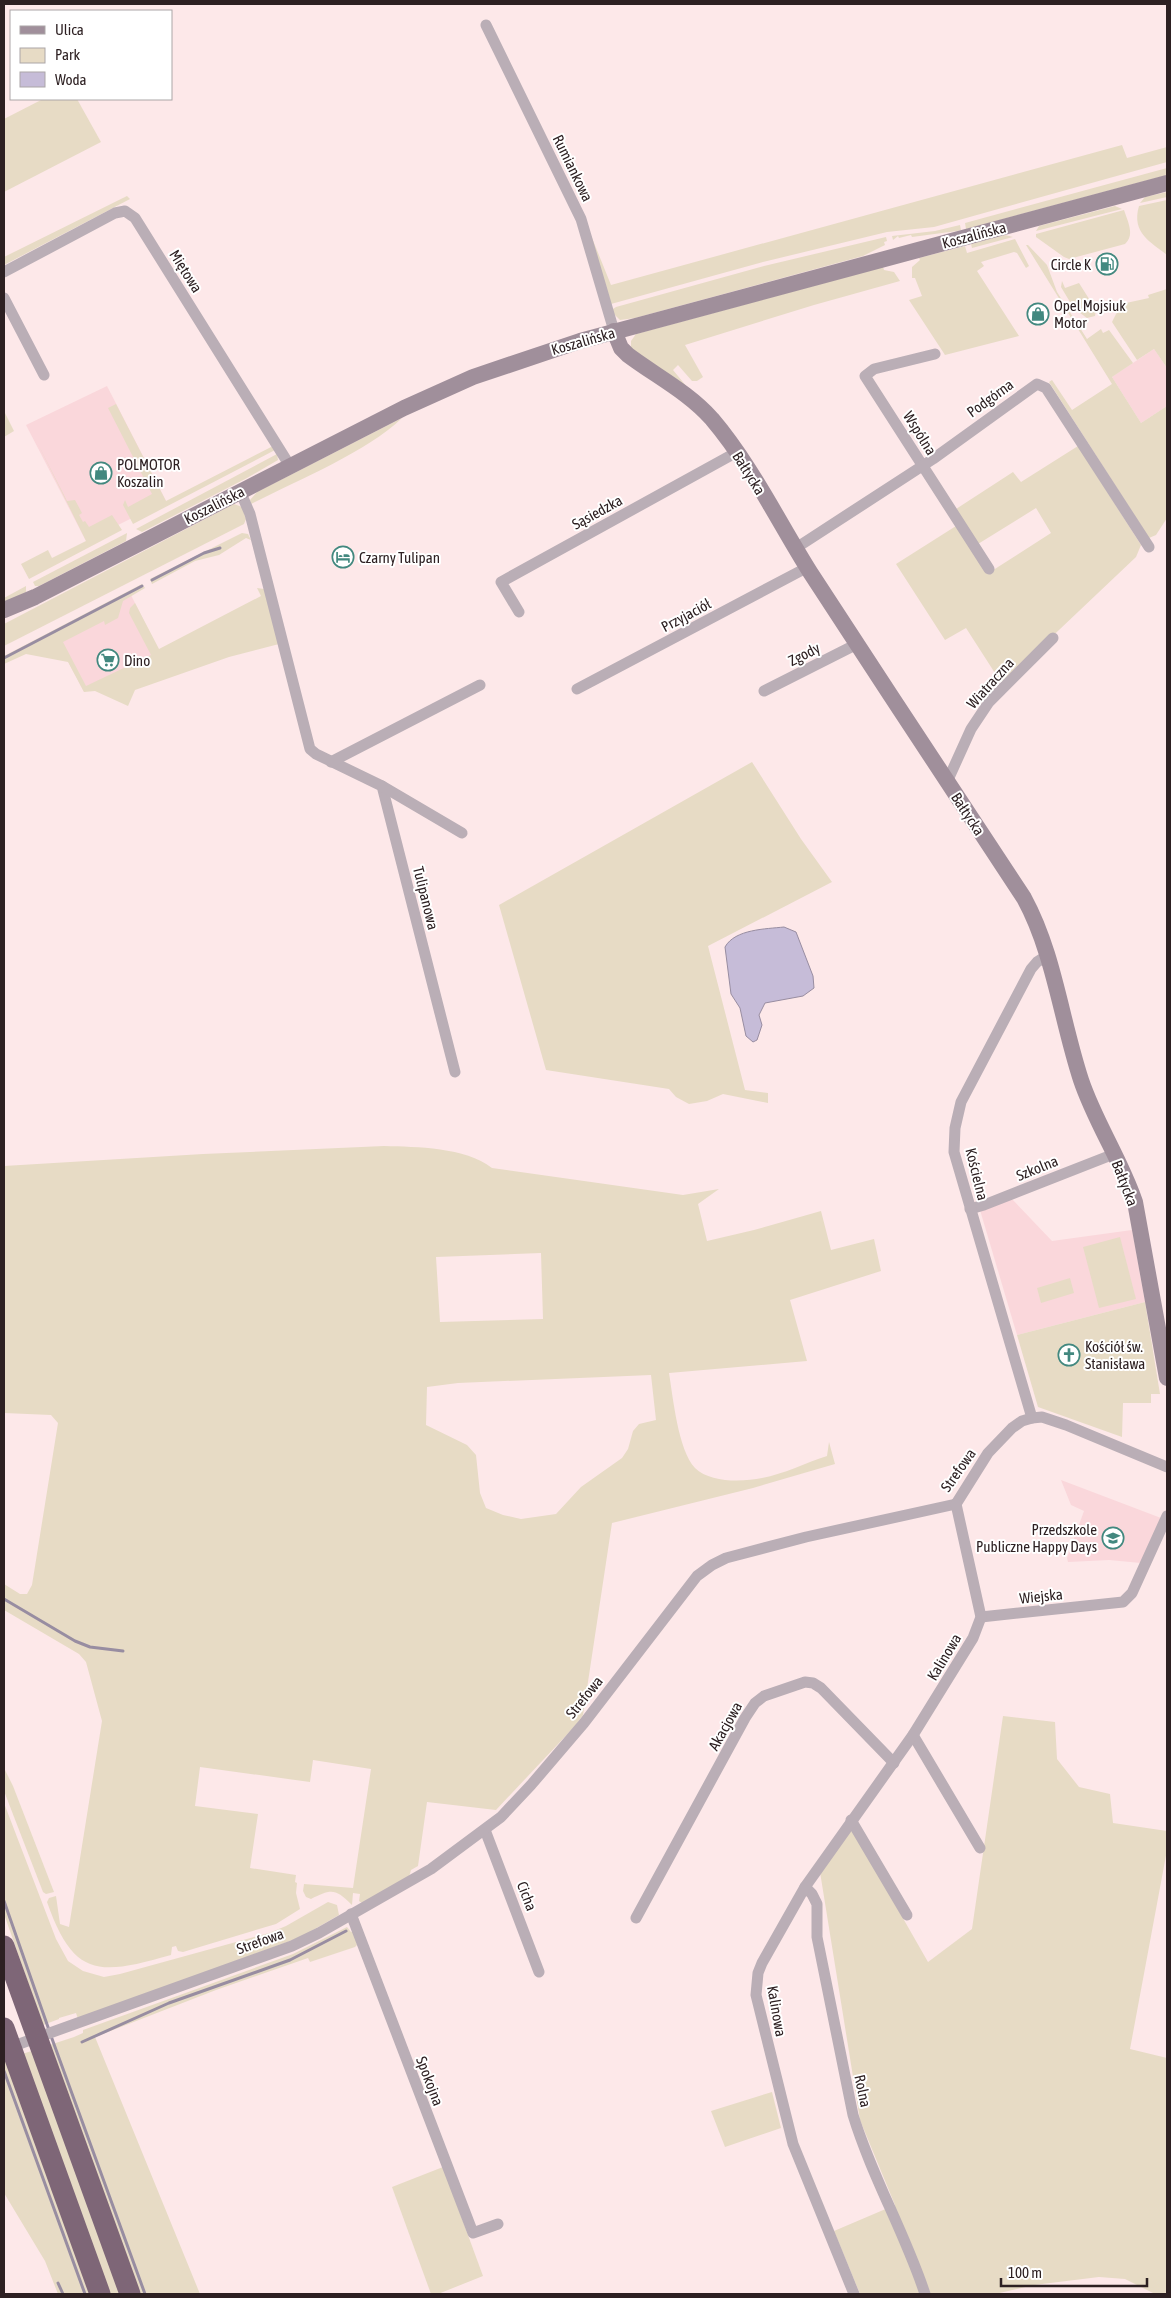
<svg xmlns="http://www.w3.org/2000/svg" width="1171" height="2298" font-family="'Asap Condensed',sans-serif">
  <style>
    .built { fill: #fad7db }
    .green { fill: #e7dbc5; fill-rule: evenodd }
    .water { fill: #c6bcd8; stroke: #988da1 }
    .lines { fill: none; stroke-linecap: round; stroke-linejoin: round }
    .stream { stroke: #988da1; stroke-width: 3 }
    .street { stroke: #baaeb6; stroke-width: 11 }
    .secondary { stroke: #a08f9b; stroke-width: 16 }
    .highway { stroke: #7e6677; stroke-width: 21 }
    .labels { text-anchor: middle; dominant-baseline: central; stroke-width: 4; stroke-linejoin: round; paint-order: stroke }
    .street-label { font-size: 15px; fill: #2d2022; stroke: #fff }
    .poi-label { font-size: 15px; fill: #2d2022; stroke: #fff; text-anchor: start }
  </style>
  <rect width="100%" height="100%" fill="#fde8e9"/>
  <!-- built -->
  <g class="built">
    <path d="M1154,349L1167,368V406L1141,423L1112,377Z"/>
    <path d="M107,386L166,501L86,541L26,425Z"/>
    <path d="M131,595L160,653L84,692L54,634Z"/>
    <path d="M1011,1198L1052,1241L1132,1230L1145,1302L1017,1335L980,1210Z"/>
    <path d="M1061,1480L1161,1518L1141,1563L1109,1560L1068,1562L1067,1558L1084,1511L1071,1505Z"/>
  </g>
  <!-- green -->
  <g class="green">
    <path d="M43,99H77L101,142L4,192V119Z"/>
    <path d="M1122,145L1127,158L1167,147V162L934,227L887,232L763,262L611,304L586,223L611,285Z"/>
    <path d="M1167,168V175L966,229L965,223Z"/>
    <path d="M1167,192V197L1140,203L1145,197Z"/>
    <path d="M127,196L130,199L4,265V257Z"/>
    <path d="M1167,200V255C1151,242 1131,233 1139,206Z"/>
    <path d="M1115,206L1122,209L1036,231L1039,226Z"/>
    <path d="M1124,210C1128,222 1135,235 1125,244L1069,259L1064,257L1036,237V234Z"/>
    <path d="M960,225L961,230L957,231L912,237L911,235L899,238L898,236L893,240L892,236L935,231Z"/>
    <path d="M1005,235L1013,237L972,248L971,244Z"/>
    <path d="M886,237L887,241L884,242L885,245L863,256L635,318L620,320L613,313V309L616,307L764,266Z"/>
    <path d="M1015,239L1029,266L1026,268L1017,253L1014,252L981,262L984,266L977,271L1019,336L945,355L909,300L922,296L915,278H912V267L920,260L919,258L965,246L967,253Z"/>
    <path d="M1026,245H1028L1047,265L1057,292L1087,339L1101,329L1103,333L1109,330L1133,363L1112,377L1141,423L1167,406V518L1156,535L1149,538L1049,382L1052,380L1072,410L1112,384Z"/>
    <path d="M883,267L884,270L894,272L900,281L814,305L685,345L703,377L697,381H692L678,365L673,370L687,387L631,349V341L636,334Z"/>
    <path d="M1062,281L1065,288L1079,283L1091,302L1087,306L1091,313L1096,310L1095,316L1087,318L1076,310L1078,308L1074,301L1070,302L1061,287Z"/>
    <path d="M1167,289V368L1154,349L1137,360L1112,322L1116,314L1126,303L1149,298L1148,295Z"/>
    <path d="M116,404L166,501L273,446L275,450L133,524L123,505L125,500L128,507L152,494L108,408Z"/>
    <path d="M4,411L14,431L4,437Z"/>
    <path d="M402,418C367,452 296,481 251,504L250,500L257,492Z"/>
    <path d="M38,444L67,501L75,500L82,513L79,515L83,522L85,521L89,527L112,515L122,530L29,579L21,564L48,550L52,558L86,541Z"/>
    <path d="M1078,446L1141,545L1136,557L1002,684L966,628L945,640L896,564L956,526L987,574L1051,533L1036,508L978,544L956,509L1013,472L1021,482Z"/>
    <path d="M277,454L278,460L247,478L142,532L136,529Z"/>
    <path d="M234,504L242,507L246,519L244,524L4,646V624Z"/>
    <path d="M127,533L126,541L39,586H35L33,582Z"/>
    <path d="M242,533L248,534L251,540L246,538L219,555L195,561L152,584L150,579Z"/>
    <path d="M142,584L145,588L123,601L118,618L105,625L104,621L63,642L86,686L151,655L129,613L130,608L135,603L159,649L261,596L257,588L264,589L279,644L229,657L135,690L128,706L95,691L84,692L68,662L26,654L4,664V656Z"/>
    <path d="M26,586V592L4,604V598Z"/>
    <path d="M752,762L801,839L832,882L708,946L745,1090L768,1093V1103L723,1094L707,1101L689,1104L676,1097L669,1089L546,1070L499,905Z"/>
    <path d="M384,1146C417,1147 465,1147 492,1168L683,1195L719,1189L698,1204L707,1241L754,1230L821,1211L831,1250L874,1239L881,1271L790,1300L807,1361L669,1373C673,1397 678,1450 695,1468C710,1483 743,1482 762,1478C784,1474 805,1463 827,1456L829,1442L835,1464L753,1488L612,1523L583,1715L575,1726L496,1810L427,1802L418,1866L411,1870L409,1877L362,1903L359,1901L360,1894L353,1893L352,1905C335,1888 331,1889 311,1899L306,1897L303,1891L304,1884L353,1888L371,1769L313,1760L310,1782L200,1767L195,1806L258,1814L250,1868L296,1875L295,1882L297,1883L296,1893L300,1909L276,1924L183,1952L178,1951L176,1946L172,1947L171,1955C100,1975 74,1979 47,1902L49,1898L56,1896L60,1924L69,1927L102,1721L86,1662L79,1654L4,1610V1584L20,1594H27L32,1585L58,1423L51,1415L4,1413V1166L203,1154ZM541,1253L543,1319L440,1322L436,1257ZM651,1375L656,1420L639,1424L633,1431L628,1449L622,1458L581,1487L556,1514L521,1519L503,1515L486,1508L480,1493L476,1455L467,1445L426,1425L427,1387L458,1383Z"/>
    <path d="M1120,1237L1136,1299L1099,1308L1083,1247Z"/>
    <path d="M1070,1278L1074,1293L1041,1303L1037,1288Z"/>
    <path d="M1145,1302L1160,1394H1151V1403H1123L1122,1437L1038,1407L1017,1335Z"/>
    <path d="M1003,1716L1055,1722L1057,1759L1079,1787L1110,1794L1113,1823L1167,1831V1850L1130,2049L1167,2058V2294H1155L1125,2279L1099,2277L1034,2285L995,2294H860L834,2231L895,2205L860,2120L820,1872L852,1829L928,1962L972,1929Z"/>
    <path d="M4,1768L13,1786L54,1892L46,1894L43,1892L4,1791Z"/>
    <path d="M4,1803L56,1939L68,1961L83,1971L104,1977L120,1974L269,1933L286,1926L328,1902L337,1905L339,1915L301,1937L78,2019L76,2013L59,2018V2019L43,2025L4,1914Z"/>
    <path d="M347,1927L351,1932L354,1931L357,1945L355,1947L310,1962L308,1958L216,1990L95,2037L200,2294H58L45,2261L4,2193V2060L74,2037L83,2033V2030L293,1954Z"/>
    <path d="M772,2092L781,2128L725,2147L711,2111Z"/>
    <path d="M443,2167L483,2276L438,2294H431L392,2187Z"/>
  </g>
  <!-- water -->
  <path class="water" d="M784,927L796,932L813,976L814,988L803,996L765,1003L759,1015L762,1025L757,1040L753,1042L746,1036L740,1008L731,994L725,947C735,929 766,929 784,927Z"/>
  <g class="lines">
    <!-- stream -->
    <g class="stream">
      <path d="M152,580L204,553L220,548"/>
      <path d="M4,658L142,586"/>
      <path d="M4,1599L75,1641L90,1647L123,1651"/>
      <path d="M4,1901L49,2030"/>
      <path d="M51,2036L145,2294"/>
      <path d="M82,2042L169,2003L290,1960L346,1931"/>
      <path d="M4,2071L85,2294"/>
      <path d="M58,2283L63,2294"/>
    </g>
    <!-- street -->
    <g class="street">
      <path d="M486,25L581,219L614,331"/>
      <path d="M4,272L115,213L125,211L135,218L290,466"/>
      <path d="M4,298L44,375"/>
      <path d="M935,354L874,369L865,376L989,569"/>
      <path d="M240,491L250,514L310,749L316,754L382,786L455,1072"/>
      <path d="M796,548L933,459L1037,384L1046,388L1149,547"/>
      <path d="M519,612L501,582L737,452"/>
      <path d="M577,689L808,567"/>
      <path d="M764,691L857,644"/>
      <path d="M331,762L480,685"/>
      <path d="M947,782L971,729L989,702L1053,638"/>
      <path d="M382,786L462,833"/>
      <path d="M970,1209L984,1205L1114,1154"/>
      <path d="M1032,1418L954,1152L955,1128L961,1102L1031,969L1037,962L1048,955"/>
      <path d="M956,1504L988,1453L1012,1428L1022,1421L1032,1418L1042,1417L1066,1425L1167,1467"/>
      <path d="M981,1617L1123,1602L1132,1593L1167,1516"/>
      <path d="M913,1735L980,1848"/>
      <path d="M851,1820L907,1915"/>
      <path d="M485,1830L539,1972"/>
      <path d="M805,1887L812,1894L817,1904V1937L853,2115C872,2177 905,2233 925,2294"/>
      <path d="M351,1914L473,2233L498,2224"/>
      <path d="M636,1918L745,1718L755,1703L764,1696L805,1682L813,1683L821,1688L894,1763"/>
      <path d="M8,2048L292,1946L319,1933L431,1869L501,1817L531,1785L584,1723L697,1576L712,1565L726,1558L806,1537L956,1504"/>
      <path d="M854,2294L793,2144L756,1995L758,1973L762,1963L805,1887L913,1735L973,1638L981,1617L956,1504"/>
    </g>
    <!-- secondary -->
    <g class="secondary">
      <path d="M614,331L621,348L628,355C656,376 688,392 712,419C751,465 778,521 810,572C881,681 952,789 1024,898C1054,953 1061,1019 1081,1080C1095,1122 1121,1160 1135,1202L1167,1378"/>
      <path d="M4,610L35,597L404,408L473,377L580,341L1167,183"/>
    </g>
    <!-- highway -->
    <g class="highway">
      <path d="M4,1946L130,2294"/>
      <path d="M4,2028L100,2294"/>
    </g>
  </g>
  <!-- icons -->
  <defs>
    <g id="fuel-ring" transform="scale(1.125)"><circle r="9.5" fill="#fff" stroke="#42887f" stroke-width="1.5"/><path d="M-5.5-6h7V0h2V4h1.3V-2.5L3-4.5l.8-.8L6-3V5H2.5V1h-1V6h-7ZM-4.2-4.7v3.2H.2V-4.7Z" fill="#42887f"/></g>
    <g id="shop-ring" transform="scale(1.125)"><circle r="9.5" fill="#fff" stroke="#42887f" stroke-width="1.5"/><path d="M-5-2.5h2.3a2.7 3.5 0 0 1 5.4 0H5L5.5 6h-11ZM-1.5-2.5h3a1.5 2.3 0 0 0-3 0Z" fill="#42887f"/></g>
    <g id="hotel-ring" transform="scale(1.125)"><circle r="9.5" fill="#fff" stroke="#42887f" stroke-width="1.5"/><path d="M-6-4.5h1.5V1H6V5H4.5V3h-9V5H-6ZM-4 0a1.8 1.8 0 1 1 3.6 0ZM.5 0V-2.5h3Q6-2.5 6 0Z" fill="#42887f"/></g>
    <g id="supermarket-ring" transform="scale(1.125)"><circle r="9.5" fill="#fff" stroke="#42887f" stroke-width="1.5"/><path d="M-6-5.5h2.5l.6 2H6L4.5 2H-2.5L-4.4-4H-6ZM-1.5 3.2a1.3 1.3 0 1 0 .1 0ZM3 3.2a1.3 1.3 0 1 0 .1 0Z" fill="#42887f"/></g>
    <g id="church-ring" transform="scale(1.125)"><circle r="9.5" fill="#fff" stroke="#42887f" stroke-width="1.5"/><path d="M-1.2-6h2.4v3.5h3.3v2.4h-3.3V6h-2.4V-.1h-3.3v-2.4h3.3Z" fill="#42887f"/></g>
    <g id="school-ring" transform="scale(1.125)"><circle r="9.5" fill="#fff" stroke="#42887f" stroke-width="1.5"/><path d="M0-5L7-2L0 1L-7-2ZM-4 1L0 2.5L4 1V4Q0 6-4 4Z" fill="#42887f"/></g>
  </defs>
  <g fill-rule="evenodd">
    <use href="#fuel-ring" x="1107" y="264"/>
    <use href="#shop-ring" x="1038" y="314"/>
    <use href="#shop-ring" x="101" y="473"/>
    <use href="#hotel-ring" x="343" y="557"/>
    <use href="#supermarket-ring" x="108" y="660"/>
    <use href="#church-ring" x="1069" y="1355"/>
    <use href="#school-ring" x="1113" y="1538"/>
  </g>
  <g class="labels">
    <!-- street labels -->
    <g class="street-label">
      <text transform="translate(573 168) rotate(64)">Rumiankowa</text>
      <text transform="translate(974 235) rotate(-15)">Koszalińska</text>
      <text transform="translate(186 271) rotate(58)">Miętowa</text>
      <text transform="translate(583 341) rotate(-16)">Koszalińska</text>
      <text transform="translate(990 398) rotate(-36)">Podgórna</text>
      <text transform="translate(920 433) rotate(58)">Wspólna</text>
      <text transform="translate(749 473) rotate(58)">Bałtycka</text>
      <text transform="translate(214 505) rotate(-27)">Koszalińska</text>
      <text transform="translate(597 512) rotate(-29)">Sąsiedzka</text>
      <text transform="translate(686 615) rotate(-28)">Przyjaciół</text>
      <text transform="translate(804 654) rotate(-27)">Zgody</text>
      <text transform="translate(990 683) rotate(-48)">Wiatraczna</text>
      <text transform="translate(968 814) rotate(57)">Bałtycka</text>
      <text transform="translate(426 898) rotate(76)">Tulipanowa</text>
      <text transform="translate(1037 1168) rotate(-22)">Szkolna</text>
      <text transform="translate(977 1174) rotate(76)">Kościelna</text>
      <text transform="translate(1125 1183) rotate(69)">Bałtycka</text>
      <text transform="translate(958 1470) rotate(-55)">Strefowa</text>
      <text transform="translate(1041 1596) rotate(-6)">Wiejska</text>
      <text transform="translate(944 1657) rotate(-59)">Kalinowa</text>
      <text transform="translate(584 1697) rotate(-51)">Strefowa</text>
      <text transform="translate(725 1726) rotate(-61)">Akacjowa</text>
      <text transform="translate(527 1896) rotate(69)">Cicha</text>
      <text transform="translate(260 1941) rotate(-20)">Strefowa</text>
      <text transform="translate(777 2011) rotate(80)">Kalinowa</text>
      <text transform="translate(430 2081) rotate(69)">Spokojna</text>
      <text transform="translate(863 2091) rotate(78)">Rolna</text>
    </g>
    <!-- poi labels -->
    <g class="poi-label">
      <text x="1091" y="264" text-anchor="end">Circle K</text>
      <text x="1054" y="305">Opel Mojsiuk<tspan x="1054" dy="17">Motor</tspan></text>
      <text x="117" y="464">POLMOTOR<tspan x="117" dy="17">Koszalin</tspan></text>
      <text x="359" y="557">Czarny Tulipan</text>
      <text x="124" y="660">Dino</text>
      <text x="1085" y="1346">Kościół św.<tspan x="1085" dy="17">Stanisława</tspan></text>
      <text x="1097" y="1529" text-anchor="end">Przedszkole<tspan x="1097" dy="17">Publiczne Happy Days</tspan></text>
    </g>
  </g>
  <!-- border -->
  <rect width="1171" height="2298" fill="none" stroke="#2d2022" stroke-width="10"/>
  <!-- legend -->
  <rect x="10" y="10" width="162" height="90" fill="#ffffff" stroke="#aba6a7"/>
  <rect x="20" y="26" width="25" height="8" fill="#a08f9b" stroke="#aba6a7"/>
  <text x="55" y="35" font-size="15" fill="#2d2022">Ulica</text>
  <rect x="20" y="48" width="25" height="15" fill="#e7dbc5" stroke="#aba6a7"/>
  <text x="55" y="60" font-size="15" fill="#2d2022">Park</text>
  <rect x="20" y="72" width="25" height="15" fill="#c6bcd8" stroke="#aba6a7"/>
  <text x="55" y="85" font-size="15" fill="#2d2022">Woda</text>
  <!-- scale -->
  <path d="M1001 2278v8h146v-8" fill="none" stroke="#2d2022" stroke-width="2.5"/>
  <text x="1008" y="2278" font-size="15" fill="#2d2022" stroke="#ffffff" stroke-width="4" paint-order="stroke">100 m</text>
</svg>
